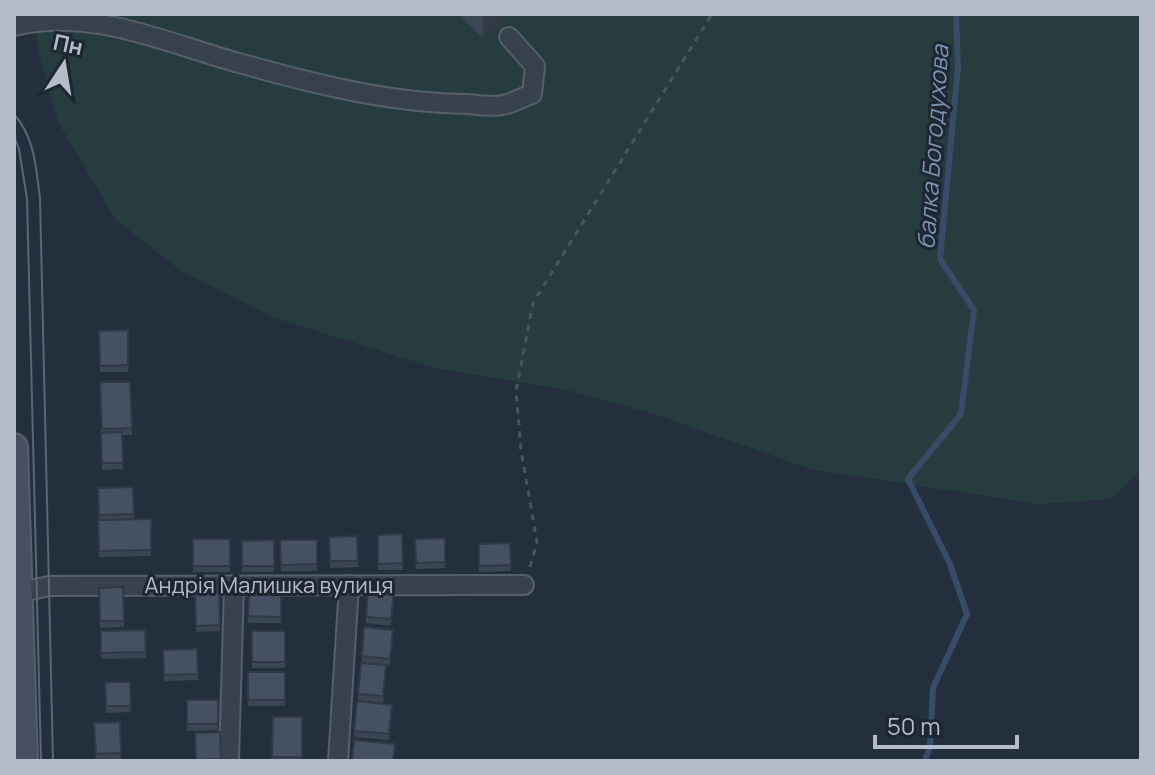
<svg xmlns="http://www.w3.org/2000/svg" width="1155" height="775" font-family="Manrope,sans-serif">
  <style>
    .green { fill: #263c3f }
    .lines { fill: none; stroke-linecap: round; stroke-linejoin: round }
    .stream { stroke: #394c67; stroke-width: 6 }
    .street-casing { stroke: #565f6c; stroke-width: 22 }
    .secondary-casing { stroke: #565f6c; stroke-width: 30 }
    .path { stroke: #44595c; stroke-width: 3; stroke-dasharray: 6 6; stroke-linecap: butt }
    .street { stroke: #38414e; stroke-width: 18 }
    .secondary { stroke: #465061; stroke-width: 26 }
    .tram { stroke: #5a6575; stroke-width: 2 }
    .wall { fill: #3b4654 }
    .shaded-wall { fill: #303945 }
    .building { fill: #455162; stroke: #303945; stroke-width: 2 }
    .labels { text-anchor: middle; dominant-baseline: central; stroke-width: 6; stroke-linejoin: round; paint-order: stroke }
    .street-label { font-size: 22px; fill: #b4bcc9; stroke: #1d2633 }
    .water-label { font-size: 24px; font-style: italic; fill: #7c92b1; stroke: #1d2633 }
  </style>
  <rect width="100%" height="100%" fill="#242f3e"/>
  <!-- green -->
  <path class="green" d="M35,14H1141V470L1111,499L1039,504L810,469L654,414L567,390L435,368L272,317L184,273L116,220L58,122L37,46Z"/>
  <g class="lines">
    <!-- stream -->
    <path class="stream" d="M925,761L930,746L933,688L967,614L950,564L908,479L961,414L974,310L940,259L958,68L956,14"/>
    <!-- street casing -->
    <g class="street-casing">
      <g id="street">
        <path d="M14,26C91,7 166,43 239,63C313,84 390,103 467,104C478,105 492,107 503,105C513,103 523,97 532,94L535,66L509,37"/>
        <path d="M14,594L49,586L524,585"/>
        <path d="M229,761L234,585"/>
        <path d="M338,761L349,585"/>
      </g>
    </g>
    <!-- secondary casing -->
    <g class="secondary-casing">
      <path id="secondary" d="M14,447L24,761"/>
    </g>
    <!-- path -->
    <path class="path" d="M530,567L537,542L521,450L516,391L533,303L712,14"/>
    <!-- street -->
    <use href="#street" class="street"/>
    <!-- secondary -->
    <use href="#secondary" class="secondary"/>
    <!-- tram -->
    <g class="tram">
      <path d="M14,114C35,138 36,168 40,198L53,761"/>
      <path d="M14,136L19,149L27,199L41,761"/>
    </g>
  </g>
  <!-- wall -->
  <g class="wall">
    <path d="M458,14H507L483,38Z"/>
    <path d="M128,330V372H100L99,331Z"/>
    <path d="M100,382H130L132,435H122L123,469L102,470Z"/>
    <path d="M133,487L134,519H151V556L99,557L98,488Z"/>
    <path d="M402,534L403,570H378V535Z"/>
    <path d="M357,536L358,567L330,568L329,537Z"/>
    <path d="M445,538V568L416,569L415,539Z"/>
    <rect x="193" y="539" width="37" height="33"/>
    <path d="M274,540V572H242V541Z"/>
    <path d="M280,540H317V571H281Z"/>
    <path d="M510,543L511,571L479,572V544Z"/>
    <path d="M123,587L124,627L100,628L99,588Z"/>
    <path d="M219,592L220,631L196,632L195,593Z"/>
    <path d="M249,595H281V623H248Z"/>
    <path d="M394,597L391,626L366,623V617Z"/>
    <path d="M145,630L146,658L101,659V631Z"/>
    <rect x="252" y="631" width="33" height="37"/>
    <path d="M393,636L390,665L362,662V656Z"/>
    <path d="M197,649L198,680L164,681L163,650Z"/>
    <rect x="248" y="672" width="37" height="34"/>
    <path d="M386,672L383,703L358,700V694Z"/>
    <path d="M105,682H130L131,712L106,713Z"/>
    <path d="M187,700H218V730L187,731Z"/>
    <path d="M392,711L389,740L354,737V731Z"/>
    <path d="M273,717H302V761H272Z"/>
    <path d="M120,722L121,760H96L94,723Z"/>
    <path d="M220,732L221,761H196L195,733Z"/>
  </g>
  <!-- shaded-wall -->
  <path class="shaded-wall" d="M484,14H507L483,38V15Z"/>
  <!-- building -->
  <g class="building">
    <path d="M128,330V365L100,366L99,331Z"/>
    <path d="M100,382H130L132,428L102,429Z"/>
    <path d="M122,432L123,463H102L101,433Z"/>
    <path d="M133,487L134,514L99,515L98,488Z"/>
    <path d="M151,519V550L99,551L98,520Z"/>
    <path d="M402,534L403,563L378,564V535Z"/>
    <path d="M357,536L358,561H330L329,537Z"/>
    <path d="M445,538V562L416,563L415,539Z"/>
    <rect x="193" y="539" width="37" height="27"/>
    <path d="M274,540V566H242V541Z"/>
    <path d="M280,540H317V564L281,565Z"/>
    <path d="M510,543L511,565L479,566V544Z"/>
    <path d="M123,587L124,621H100L99,588Z"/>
    <path d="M368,588L394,591L391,619L366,617Z"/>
    <path d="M219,592L220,625L196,626L195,593Z"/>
    <path d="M249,595H281V617L248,616Z"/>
    <path d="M364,627L393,630L390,659L362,656Z"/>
    <path d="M145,630L146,652L101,653V631Z"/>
    <rect x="252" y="631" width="33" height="31"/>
    <path d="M197,649L198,674L164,675L163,650Z"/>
    <path d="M361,663L386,665L383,696L358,694Z"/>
    <rect x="248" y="672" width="37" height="28"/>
    <path d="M105,682H130L131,706H106Z"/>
    <rect x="187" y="700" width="31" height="24"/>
    <path d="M357,701L392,705L389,734L354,731Z"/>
    <path d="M273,717H302V757H272Z"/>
    <path d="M120,722L121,753L96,754L94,723Z"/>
    <path d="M220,732L221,759L196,760L195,733Z"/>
    <path d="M354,740L395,744L393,761H352Z"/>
  </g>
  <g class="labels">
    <!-- street labels -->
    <g class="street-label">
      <text x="269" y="585">Андрія Малишка вулиця</text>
    </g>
    <!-- water labels -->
    <g class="water-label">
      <text transform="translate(932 147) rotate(-86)">балка Богодухова</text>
    </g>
  </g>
  <!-- border -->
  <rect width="1155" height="775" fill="none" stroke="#b4bcc9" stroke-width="32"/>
  <!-- north arrow -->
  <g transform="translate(64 64) rotate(12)" stroke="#1d2633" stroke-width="6" paint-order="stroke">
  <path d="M0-6L14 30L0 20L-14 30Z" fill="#b4bcc9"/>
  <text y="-12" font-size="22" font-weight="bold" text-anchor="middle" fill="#b4bcc9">Пн</text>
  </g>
  <!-- scale -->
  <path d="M875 735v12h142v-12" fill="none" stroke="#b4bcc9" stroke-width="4"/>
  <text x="887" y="735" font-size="24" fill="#b4bcc9" stroke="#1d2633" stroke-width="6" paint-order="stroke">50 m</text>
</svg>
